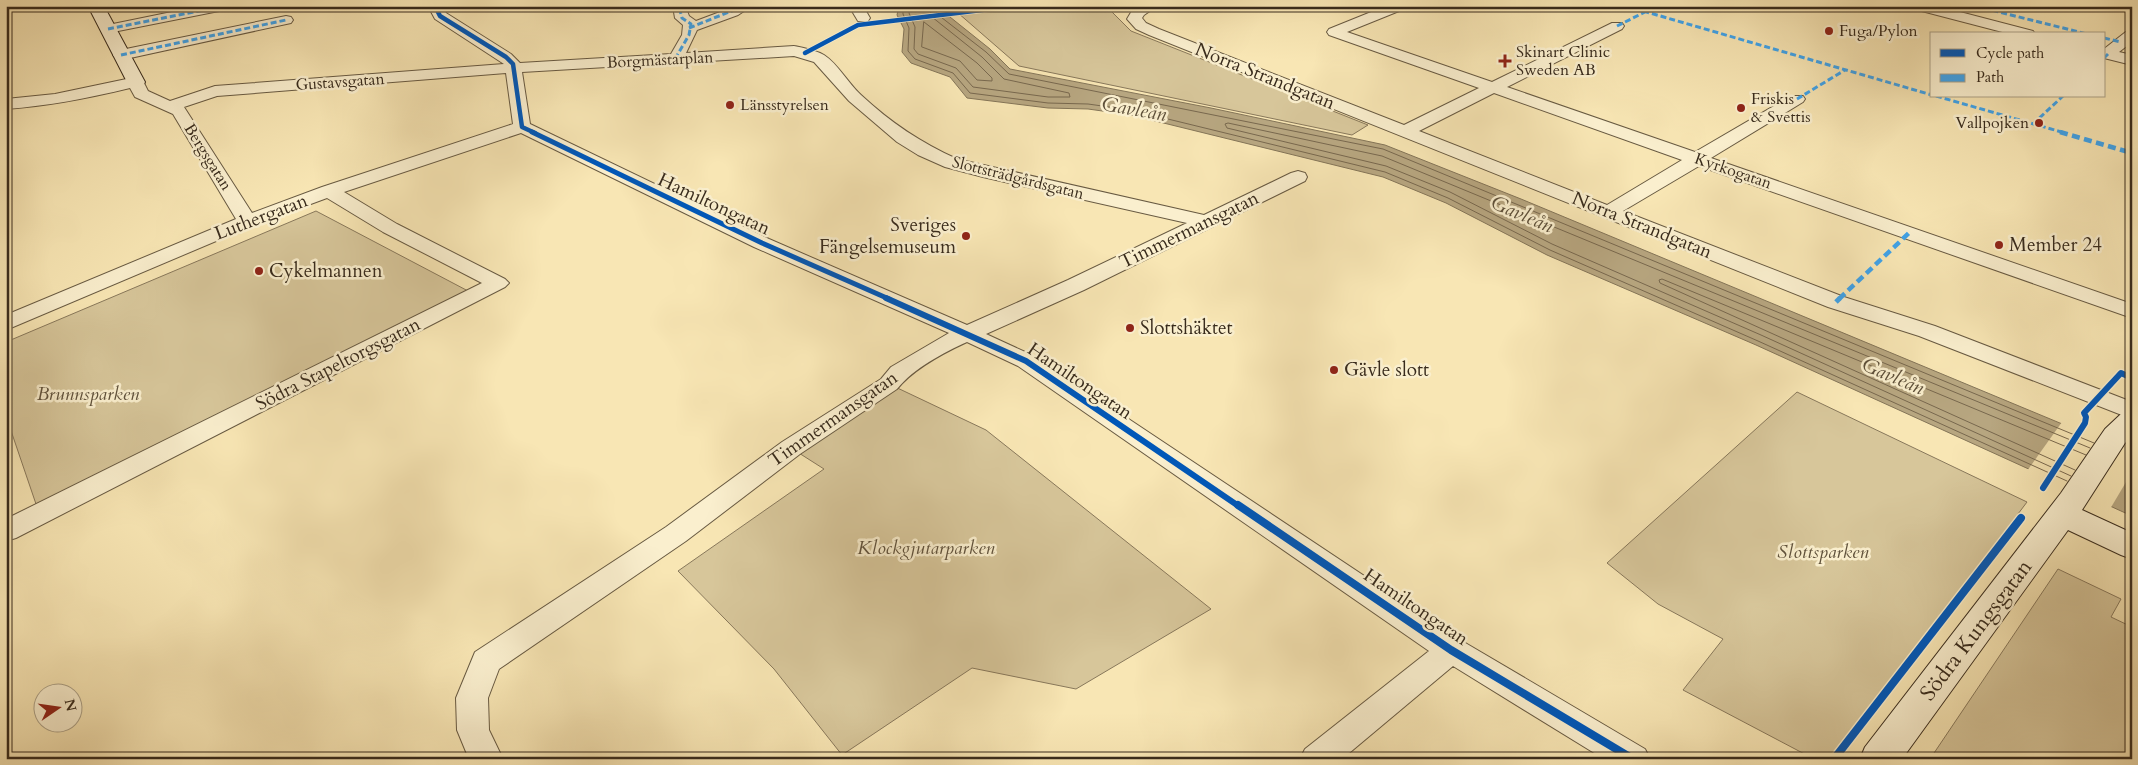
<svg xmlns="http://www.w3.org/2000/svg" width="2138" height="765" font-family="Cardo,serif">
  <style>
    .green { fill: #d7c69a; stroke: #88785b }
    .water { fill: #b7a680; stroke: #847558 }
    .pier { fill: #f8e6b4 }
    .lines { fill: none; stroke-linecap: round; stroke-linejoin: round }
    .shore { stroke: #78684e; stroke-width: 1 }
    .street-casing { stroke: #685a42; stroke-width: 2 }
    .secondary-casing { stroke: #382b1c; stroke-width: 2 }
    .street { fill: #faefce; fill-rule: evenodd }
    .secondary { fill: #faefce; fill-rule: evenodd }
    .quiet-far2 { stroke: #3fa3ea; stroke-width: 3; stroke-dasharray: 6 3; stroke-linecap: butt }
    .quiet-far1 { stroke: #3fa3ea; stroke-width: 4.5; stroke-dasharray: 8 4.5; stroke-linecap: butt }
    .quiet { stroke: #3fa3ea; stroke-width: 5; stroke-dasharray: 10 5; stroke-linecap: butt }
    .cycleway-far3-casing { stroke: #faefce; stroke-width: 6 }
    .cycleway-far2-casing { stroke: #faefce; stroke-width: 8 }
    .cycleway-far1-casing { stroke: #faefce; stroke-width: 9 }
    .cycleway-casing { stroke: #faefce; stroke-width: 11 }
    .cycleway-far3 { stroke: #0057b8; stroke-width: 4.5 }
    .cycleway-far2 { stroke: #0057b8; stroke-width: 5 }
    .cycleway-far1 { stroke: #0057b8; stroke-width: 6 }
    .cycleway { stroke: #0057b8; stroke-width: 8 }
    .poi-dot { fill: #8f2418; stroke: #faefce; stroke-width: 2 }
    .labels { text-anchor: middle; dominant-baseline: central; stroke-width: 5; stroke-linejoin: round; paint-order: stroke }
    .far-poi-label { font-size: 16px; fill: #382b1c; stroke: #faefce; text-anchor: start }
    .far-street-label { font-size: 16px; fill: #382b1c; stroke: #faefce }
    .street-label { font-size: 19px; fill: #382b1c; stroke: #faefce }
    .poi-label { font-size: 19px; fill: #382b1c; stroke: #faefce; text-anchor: start }
    .park-label { font-size: 19px; font-style: italic; fill: #60523c; stroke: #faefce }
    .water-label { font-size: 20px; font-style: italic; fill: #5e503a; stroke: #faefce }
    .near-street-label { font-size: 22px; fill: #382b1c; stroke: #faefce }
  </style>
  <rect width="100%" height="100%" fill="#f8e6b4"/>
  <filter id="stains"><feTurbulence type="fractalNoise" baseFrequency=".004" numOctaves="4"/><feColorMatrix values="0 0 0 0 .2 0 0 0 0 .09 0 0 0 0 .02 0 0 0 .5 -.17"/></filter>
  <radialGradient id="worn" r=".72"><stop offset=".6" stop-color="#630" stop-opacity="0"/><stop offset="1" stop-color="#630" stop-opacity=".3"/></radialGradient>
  <!-- green -->
  <g class="green">
    <path d="M950,6H1122L1112,12L1131,31L1368,125L1352,135L1019,66Z"/>
    <path d="M316,211L470,292L37,507L6,416V342Z"/>
    <path d="M889,384L986,430L1211,609L1076,689L972,668L842,755L774,669L678,571L824,469L791,448Z"/>
    <path d="M1797,392L2027,502L1834,759H1814L1683,690L1723,639L1658,604L1607,563Z"/>
    <path d="M2058,569L2121,599L2111,617L2132,627V759H1930Z"/>
  </g>
  <!-- water -->
  <path class="water" d="M899,6H940V9L990,49L1010,69L1211,108L1385,145L1521,199L2132,453V516L1756,345L1547,255L1446,203L1383,177L1131,115L1088,109L1048,108L967,98L950,77L911,63L902,52L904,29L897,15Z"/>
  <!-- pier -->
  <path class="pier" d="M2062,422L2132,451V472L2110,509L2027,471Z"/>
  <g class="lines">
    <!-- shore -->
    <g class="shore">
      <path d="M903,6V14L909,28L908,51L915,59L953,73L970,93L1048,103L1088,104L1131,110L1385,172L1448,198L1550,250L1758,341L2067,481"/>
      <path d="M910,6L909,13L915,27L914,49L918,54L956,68L973,87L1048,97H1070L1069,93L1004,79L982,57L932,17L929,6"/>
      <path d="M935,6L937,14L986,52L1009,74L1383,149L2094,443"/>
      <path d="M924,22L977,63L992,78V81L977,80L960,61L922,47Z"/>
      <path d="M2075,470L1660,283L1659,280L1662,279L2086,455"/>
      <path d="M2071,476L1761,335L1552,244L1450,192L1386,166L1227,128L1225,124L1228,123L1382,156L2090,448"/>
    </g>
    <!-- street casing -->
    <g class="street-casing">
      <g id="street">
        <path d="M201,6H231L224,10L108,33L103,32L101,29L103,26L108,25Z"/>
        <path d="M428,6H442L446,13L511,54L520,63L671,54L682,35L683,25L675,18L673,6H688L686,8L689,16L696,21L728,9L727,6H745L744,11L738,15L697,30L686,53L794,46C804,48 815,50 824,55C838,64 848,83 861,95C890,122 921,143 957,159L1204,215L1291,173L1298,171L1305,173L1307,177L1305,181L1084,290L986,334L1034,356L1462,641L1645,749L1650,759H1604L1453,666L1342,759H1300L1305,749L1429,651L1018,366L967,342C943,353 914,368 897,389L800,454L686,541L499,669L488,698L489,730L503,759H469L457,730L456,698L475,652L666,527L782,442L881,379L891,367L949,333L754,247L521,133L344,192L397,224L505,279L509,283L505,287L16,538L6,541V519L482,283L383,232L327,198L254,225L6,330V315L236,219L173,114L135,97L130,88C89,98 48,106 6,109V99L55,94L136,77L142,79L148,91L170,101L215,86L504,64L435,19ZM794,56L814,62L849,101L897,142L918,155L945,167L983,177L1187,223L1068,280L967,325L769,239L530,124L522,72ZM506,73L513,124L322,187L252,213L184,107L217,96Z"/>
        <path d="M849,6H863L870,18L868,21H858Z"/>
        <path d="M1139,6H1157L1144,15L1142,18L1146,23L1159,29L1404,125L1479,88L1329,35L1327,32L1329,29L1386,6H1406L1404,9L1347,32L1492,82L1612,23H1622L1624,26L1622,29L1507,87L1695,152L1791,96H1803L1805,99L1803,102L1711,158L2132,304V318L1699,166L1623,211L1844,297L1935,326L2132,402V419L1919,336L1828,307L1149,35L1136,29L1127,19L1133,9ZM1494,93L1682,160L1607,205L1419,131Z"/>
        <path d="M1912,6H1937L2033,31L2035,34H2010L1914,9Z"/>
        <path d="M286,16L291,17L293,20L291,23L121,60L116,58L113,55L116,52L121,50Z"/>
        <path d="M2132,30V42L2119,52L2132,55V65L2104,58V49L2127,31Z"/>
      </g>
    </g>
    <!-- secondary casing -->
    <g class="secondary-casing">
      <g id="secondary">
        <path d="M88,6H104L145,82L143,86L136,88L129,86L127,82Z"/>
        <path d="M2132,410V436L2125,443L2082,510L2132,533V559L2121,555L2068,530L1902,759H1860L1865,747L2061,493L2105,429L2122,413Z"/>
      </g>
    </g>
    <!-- street -->
    <use href="#street" class="street"/>
    <!-- secondary -->
    <use href="#secondary" class="secondary"/>
    <!-- quiet-far2 -->
    <g class="quiet-far2">
      <path d="M1104,6L1123,10L1132,6"/>
      <path d="M1626,6L1932,95"/>
      <path d="M1975,6L2087,34"/>
      <path d="M1617,26L1645,12"/>
      <path d="M689,28L739,8L734,6"/>
      <path d="M108,29L224,6"/>
      <path d="M2104,38L2121,42"/>
      <path d="M121,55L286,20"/>
      <path d="M2104,58L2108,54"/>
      <path d="M675,59L689,35L691,24L682,18L679,7L681,6"/>
      <path d="M1936,96L2065,133"/>
      <path d="M1797,99L1845,70"/>
      <path d="M2033,124L2063,96"/>
    </g>
    <!-- quiet-far1 -->
    <g class="quiet-far1">
      <path d="M2060,132L2132,153"/>
      <path d="M1839,299L1909,233"/>
    </g>
    <!-- quiet -->
    <path class="quiet" d="M1836,302L1840,298"/>
    <!-- cycleway-far3 casing -->
    <g class="cycleway-far3-casing">
      <g id="cycleway-far3">
        <path d="M435,6L440,16L506,57L513,64L522,127L535,133"/>
        <path d="M805,53L858,25L1015,6"/>
      </g>
    </g>
    <!-- cycleway-far2 casing -->
    <g class="cycleway-far2-casing">
      <path id="cycleway-far2" d="M532,132L762,243L889,299"/>
    </g>
    <!-- cycleway-far1 casing -->
    <g class="cycleway-far1-casing">
      <g id="cycleway-far1">
        <path d="M886,298L1026,361L1240,507"/>
        <path d="M2043,488L2085,423L2086,417L2084,413L2121,373L2132,378"/>
      </g>
    </g>
    <!-- cycleway casing -->
    <g class="cycleway-casing">
      <g id="cycleway">
        <path d="M1238,505L1451,650L1633,759"/>
        <path d="M1834,759L2021,518"/>
      </g>
    </g>
    <!-- cycleway-far3 -->
    <use href="#cycleway-far3" class="cycleway-far3"/>
    <!-- cycleway-far2 -->
    <use href="#cycleway-far2" class="cycleway-far2"/>
    <!-- cycleway-far1 -->
    <use href="#cycleway-far1" class="cycleway-far1"/>
    <!-- cycleway -->
    <use href="#cycleway" class="cycleway"/>
  </g>
  <!-- markers -->
  <g class="poi-dot">
    <circle cx="1829" cy="31" r="5"/>
    <path d="M1502.5 53.5h5v5h5v5h-5v5h-5v-5h-5v-5h5z"/>
    <circle cx="730" cy="105" r="5"/>
    <circle cx="1741" cy="108" r="5"/>
    <circle cx="2039" cy="123" r="5"/>
    <circle cx="966" cy="236" r="5"/>
    <circle cx="1999" cy="245" r="5"/>
    <circle cx="259" cy="271" r="5"/>
    <circle cx="1130" cy="328" r="5"/>
    <circle cx="1334" cy="370" r="5"/>
  </g>
  <g class="labels">
    <!-- far-poi labels -->
    <g class="far-poi-label">
      <text x="1839" y="31">Fuga/Pylon</text>
      <text x="1516" y="52">Skinart Clinic<tspan x="1516" dy="18">Sweden AB</tspan></text>
      <text x="1751" y="99">Friskis<tspan x="1751" dy="18">&amp; Svettis</tspan></text>
      <text x="740" y="105">Länsstyrelsen</text>
      <text x="2029" y="123" text-anchor="end">Vallpojken</text>
    </g>
    <!-- far-street labels -->
    <g class="far-street-label">
      <text transform="translate(660 60) rotate(-3)">Borgmästarplan</text>
      <text transform="translate(340 82) rotate(-4)">Gustavsgatan</text>
      <text transform="translate(208 157) rotate(58)">Bergsgatan</text>
      <text transform="translate(1733 171) rotate(19)">Kyrkogatan</text>
      <text transform="translate(1018 178) rotate(14)">Slottsträdgårdsgatan</text>
    </g>
    <!-- street labels -->
    <g class="street-label">
      <text transform="translate(1265 76) rotate(22)">Norra Strandgatan</text>
      <text transform="translate(714 204) rotate(25)">Hamiltongatan</text>
      <text transform="translate(261 217) rotate(-21)">Luthergatan</text>
      <text transform="translate(1642 225) rotate(22)">Norra Strandgatan</text>
      <text transform="translate(1189 230) rotate(-26)">Timmermansgatan</text>
      <text transform="translate(338 364) rotate(-27)">Södra Stapeltorgsgatan</text>
      <text transform="translate(1080 381) rotate(34)">Hamiltongatan</text>
      <text transform="translate(833 419) rotate(-35)">Timmermansgatan</text>
      <text transform="translate(1416 607) rotate(34)">Hamiltongatan</text>
    </g>
    <!-- poi labels -->
    <g class="poi-label">
      <text x="956" y="225" text-anchor="end">Sveriges<tspan x="956" dy="22">Fängelsemuseum</tspan></text>
      <text x="2009" y="245">Member 24</text>
      <text x="269" y="271">Cykelmannen</text>
      <text x="1140" y="328">Slottshäktet</text>
      <text x="1344" y="370">Gävle slott</text>
    </g>
    <!-- park labels -->
    <g class="park-label">
      <text x="88" y="394">Brunnsparken</text>
      <text x="926" y="548">Klockgjutarparken</text>
      <text x="1823" y="552">Slottsparken</text>
    </g>
    <!-- water labels -->
    <g class="water-label">
      <text transform="translate(1134 109) rotate(10)">Gavleån</text>
      <text transform="translate(1522 214) rotate(23)">Gavleån</text>
      <text transform="translate(1893 376) rotate(23)">Gavleån</text>
    </g>
    <!-- near-street labels -->
    <g class="near-street-label">
      <text transform="translate(1976 630) rotate(-53)">Södra Kungsgatan</text>
    </g>
  </g>
  <!-- margin -->
  <rect width="2138" height="765" fill="none" stroke="#f8e6b4" stroke-width="25"/>
  <rect x="8" y="8" width="2123" height="750" fill="none" stroke="#382b1c" stroke-width="2.5"/>
  <rect x="12" y="12" width="2113" height="740" fill="none" stroke="#382b1c"/>
  <!-- legend -->
  <rect x="1930" y="32" width="175" height="65" fill="#faefce" stroke="#aca187"/>
  <rect x="1940" y="49" width="25" height="8" fill="#0057b8" stroke="#aca187"/>
  <text x="1976" y="58" font-size="15" fill="#382b1c">Cycle path</text>
  <rect x="1940" y="74" width="25" height="8" fill="#3fa3ea" stroke="#aca187"/>
  <text x="1976" y="82" font-size="15" fill="#382b1c">Path</text>
  <!-- north arrow -->
  <g transform="translate(58 708) rotate(77)"><circle r="24" fill="#faefce" stroke="#aca187"/>
  <path d="M0-4L9 19L0 12L-9 19Z" fill="#8f2418"/>
  <text y="-8" font-size="14" font-weight="bold" text-anchor="middle" fill="#382b1c">N</text>
  </g>
  <rect width="100%" height="100%" filter="url(#stains)"/>
  <rect width="100%" height="100%" fill="url(#worn)"/>
</svg>
